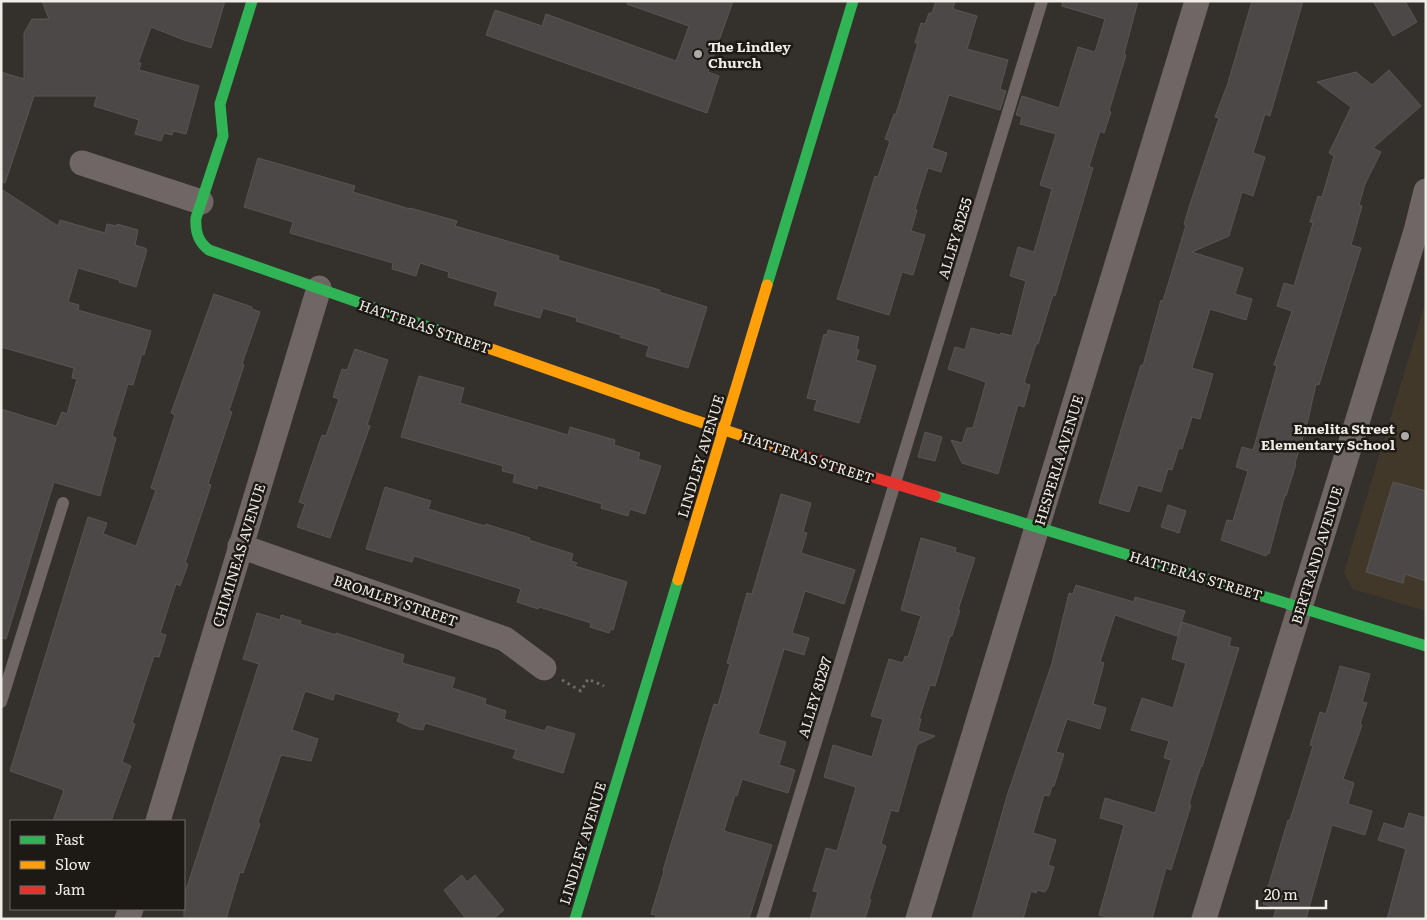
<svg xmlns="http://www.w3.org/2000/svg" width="1427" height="920" font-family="Literata,serif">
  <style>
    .built { fill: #42382a }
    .building { fill: #4c4847; stroke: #595554 }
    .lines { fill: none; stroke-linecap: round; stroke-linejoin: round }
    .path { stroke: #706b68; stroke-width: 3; stroke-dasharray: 2.5 4; stroke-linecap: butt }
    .lane { stroke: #6f6665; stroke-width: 12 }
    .street { stroke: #6f6665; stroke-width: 25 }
    .fast { stroke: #30b455; stroke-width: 11 }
    .slow { stroke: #ff9f0a; stroke-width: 11 }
    .jam { stroke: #e5322d; stroke-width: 11 }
    .poi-dot { fill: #aeaaa5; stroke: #1d1915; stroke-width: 2 }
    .labels { text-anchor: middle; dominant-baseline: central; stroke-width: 5; stroke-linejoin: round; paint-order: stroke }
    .poi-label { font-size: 14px; font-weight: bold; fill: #f0ece6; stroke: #1d1915; text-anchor: start }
    .street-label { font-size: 14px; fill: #f0ece6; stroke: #1d1915 }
  </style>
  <rect width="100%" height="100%" fill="#34302c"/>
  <!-- built -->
  <path class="built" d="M1426,301V611L1353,589L1344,572Z"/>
  <!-- building -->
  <g class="building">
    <path d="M42,1H225L211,48L184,40L151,27L138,63H141L139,70L199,86L186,134L173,131L172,135L164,133L161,141L135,134L139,120L94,106L97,96H34L5,183L1,182V72L24,79V33L32,19H49Z"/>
    <path d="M628,1H733L708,72L719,76L707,113L486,35L495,10L542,26L546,14L676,61L689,26L627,4Z"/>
    <path d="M936,1H955L953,9L977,16L967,49L1008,60L1000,89L1006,91L1000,110L949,95L932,148L947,153L941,172L928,168L915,209L917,210L911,231L925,235L913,275L902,272L889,315L837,299L875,176L878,177L890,141L885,139L894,114H896L918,43H915L921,23L925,24L929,13H932Z"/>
    <path d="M1063,1H1138L1124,54L1126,55L1109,111L1111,112L1104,133L1100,131L1089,167L1093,168L1055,296L1053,295L1038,344H1036L1024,383L1030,385L1024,407L1018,405L998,474L962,463L951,440L962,443L967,428H973L986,382L948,369L955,347L965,350L971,328L1000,335L1001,333L1012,336L1026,281L1010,276L1018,247L1034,252L1052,189L1040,185L1056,134L1020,124L1022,117L1016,115L1022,96L1059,108L1078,47L1095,52L1105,19L1062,6Z"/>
    <path d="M1252,1H1303L1270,116L1265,114L1253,153L1265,157L1253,196L1242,192L1229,236L1192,252L1243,268L1235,294L1252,299L1246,320L1210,309L1192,368L1213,374L1200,419L1192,417L1182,449L1179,448L1172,470L1168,469L1161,492L1138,485L1129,512L1099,503L1128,407L1141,365L1143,366L1161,300L1163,301L1186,225L1184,224L1190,204L1219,118L1215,117L1227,86Z"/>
    <path d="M1373,1H1405L1417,22L1393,36Z"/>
    <path d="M1389,70L1421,106L1373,148L1381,152L1365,184L1359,205L1362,206L1351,245L1361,248L1319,385L1316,384L1308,420L1295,463L1296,464L1286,496L1285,495L1269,554L1267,553L1266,556L1221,540L1227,520L1233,521L1248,471L1236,467L1242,447L1253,450L1277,366L1274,365L1292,311L1277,306L1284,283L1294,286L1313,223L1310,222L1318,196L1322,197L1334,156L1329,153L1351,107L1317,82L1356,72L1372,85Z"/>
    <path d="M258,158L355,186L353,192L410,209V208L457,221L455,226L559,256L558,260L660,290L659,292L707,307L688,368L646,356L649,346L620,337L621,335L576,321L577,318L543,308L540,318L494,305L498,292L448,277L449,272L420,263L416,276L392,269L393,263L290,233L293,222L244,207Z"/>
    <path d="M1,189L58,226L60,220L105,233L107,224L117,226V224L138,230L135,245L145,248L147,250L136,287L119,282V280L78,268L68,302L79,305L78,310L151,331L144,355L142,354L133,385L128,384L112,436L116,438L100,496L54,482L6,639L1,638V409L56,426L62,412L67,414L77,379L72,378L74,368L1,347Z"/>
    <path d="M214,294L252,307V309L260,312L242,364L244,365L229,411L232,412L208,484L211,485L185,563L188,564L180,586L176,584L160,633L166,635L159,657L154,656L132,723L135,724L122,762L131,766L111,821H53L64,790L10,771L88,517L107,523L103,534L136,546L156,490L151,488L175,415L171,413Z"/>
    <path d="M828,330L859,337L856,349L859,350L856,360L876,366L859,423L814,410L817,400L807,398L824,334L827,335Z"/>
    <path d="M355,349L388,360L367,425L370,426L330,538L297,527L305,504L299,502L322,435L326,436L339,399L333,397L342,369L347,370Z"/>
    <path d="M419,376L464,388L460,403L568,435L570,427L615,440L614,445L640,453L638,459L661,466L645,514L630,509L628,516L601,508L602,504L538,485L537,489L513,482L515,474L502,471L503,466L401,437Z"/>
    <path d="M925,432L942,437L935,461L918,457Z"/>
    <path d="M1393,482L1426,491V581L1405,574L1403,583L1366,572Z"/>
    <path d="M385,487L431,501L428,509L485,526L486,524L530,538L529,540L573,554L571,561L577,563L575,566L627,582L613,630L611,629L609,633L590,627L591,623L539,607L538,609L517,602L521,589L414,556L412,562L366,549Z"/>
    <path d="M781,494L811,503L803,532L807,533L801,553L855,570L844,604L805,591L792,633L809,638L804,655L784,649L758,734L786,742L779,765L795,770L788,793L742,779L737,796L735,795L724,831L772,845L749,919H655L656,915L651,914L664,871L663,870L714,704L718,705L730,664L727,663L747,593L752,594Z"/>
    <path d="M1168,505L1186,511L1179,533L1161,527Z"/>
    <path d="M921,538L956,548L955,552L975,558L958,610H960L952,636H950L935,686L930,685L919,719H921L918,731L935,736L917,745L898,812L891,810L881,844L886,846L869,899L871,900L865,919H810L818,892L813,891L826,848L837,851L856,787L824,777L833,745L872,757L883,719L871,716L889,659L903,663L905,656L908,657L921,616L901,610Z"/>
    <path d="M1076,585L1134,602L1135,597L1185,611L1177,636L1115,615L1100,662L1104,663L1093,704L1106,708L1100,729L1067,719L1056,752L1064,754L1054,786H1052L1049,796L1044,795L1033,833L1056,840L1048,865L1054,867L1048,887L1045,892L1037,890L1036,893L1031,891L1023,919H972L1007,796L1052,663L1069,593L1073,594Z"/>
    <path d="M257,613L280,620L281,615L301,621L300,624L336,635V633L404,655L402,663L455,678L452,688L486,699L485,704L506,711L504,719L545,731L547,726L575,734L563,773L513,758L516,750L425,723L423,730L412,728L397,721L400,713L397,712L335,693L333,700L305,691L292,730L318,739L311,761L281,755L258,822L260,824L243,873L240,872L226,919H184V896L259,664L243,659Z"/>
    <path d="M1182,622L1231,638L1229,646L1239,648L1202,767L1201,766L1189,804L1191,805L1171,870L1166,868L1152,919H1113L1099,915L1124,825L1100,818L1105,798L1155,813L1171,760L1164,758L1169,741L1131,730L1142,698L1173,708L1186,663L1172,659Z"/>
    <path d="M1340,666L1370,674L1362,702L1367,703L1360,724L1362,725L1343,779L1354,783L1348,804L1372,811L1365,835L1332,825L1306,919H1273L1276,908L1263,904L1288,820H1290L1313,746L1310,745L1320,712L1326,714Z"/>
    <path d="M1409,813L1426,818V919H1387L1406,849L1378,840L1384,823L1404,829Z"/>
    <path d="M462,875L467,882L475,875L504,910L493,919H466L444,890Z"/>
  </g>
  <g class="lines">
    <!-- path -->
    <path class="path" d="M562,680L581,691L588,679L604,686"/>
    <!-- lane -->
    <g class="lane">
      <path d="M1,702L63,503"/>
      <path d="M762,919L1042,1"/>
    </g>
    <!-- street -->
    <g class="street">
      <path d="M82,163L201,202"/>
      <path d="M240,546L505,639L544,668"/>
      <path d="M158,821L319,288"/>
      <path d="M127,919L131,909"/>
      <path d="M918,919L1197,1"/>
      <path d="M1204,919L1416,231L1426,191"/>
    </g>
    <!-- fast -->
    <g class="fast">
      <path d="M252,1L220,104L223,136L196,218C195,232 198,242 209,250L460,338"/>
      <path d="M767,285L853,1"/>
      <path d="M935,496L1426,646"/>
      <path d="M575,919L678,580"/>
    </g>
    <!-- slow -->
    <g class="slow">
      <path d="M460,338L682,416L791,452"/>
      <path d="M678,580L767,285"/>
    </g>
    <!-- jam -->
    <path class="jam" d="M791,452L935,496"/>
  </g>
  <!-- markers -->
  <g class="poi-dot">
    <circle cx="698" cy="54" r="5"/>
    <circle cx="1405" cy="436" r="5"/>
  </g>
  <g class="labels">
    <!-- poi labels -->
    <g class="poi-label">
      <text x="708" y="46">The Lindley<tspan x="708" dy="16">Church</tspan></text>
      <text x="1395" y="428" text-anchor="end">Emelita Street<tspan x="1395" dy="16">Elementary School</tspan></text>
    </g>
    <!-- street labels -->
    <g class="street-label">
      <text transform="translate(954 238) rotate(-73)">ALLEY 81255</text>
      <text transform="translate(425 326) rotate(19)">HATTERAS STREET</text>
      <text transform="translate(700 456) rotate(-73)">LINDLEY AVENUE</text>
      <text transform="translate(808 457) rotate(18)">HATTERAS STREET</text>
      <text transform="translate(1058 460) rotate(-73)">HESPERIA AVENUE</text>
      <text transform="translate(238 555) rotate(-73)">CHIMINEAS AVENUE</text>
      <text transform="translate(1316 555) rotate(-73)">BERTRAND AVENUE</text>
      <text transform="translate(1196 575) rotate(17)">HATTERAS STREET</text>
      <text transform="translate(396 600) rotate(19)">BROMLEY STREET</text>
      <text transform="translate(814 697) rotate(-73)">ALLEY 81297</text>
      <text transform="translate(582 843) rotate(-73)">LINDLEY AVENUE</text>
    </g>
  </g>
  <!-- border -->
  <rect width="1427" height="920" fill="none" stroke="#f0ece6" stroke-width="5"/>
  <!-- legend -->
  <rect x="10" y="820" width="175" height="90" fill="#1d1915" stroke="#716d69"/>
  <rect x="20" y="836" width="25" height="8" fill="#30b455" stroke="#716d69"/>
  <text x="55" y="845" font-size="15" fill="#f0ece6">Fast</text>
  <rect x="20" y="861" width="25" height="8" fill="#ff9f0a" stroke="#716d69"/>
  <text x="55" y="870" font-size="15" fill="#f0ece6">Slow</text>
  <rect x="20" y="886" width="25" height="8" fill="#e5322d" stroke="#716d69"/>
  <text x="55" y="895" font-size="15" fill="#f0ece6">Jam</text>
  <!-- scale -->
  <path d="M1257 900v8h69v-8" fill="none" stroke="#f0ece6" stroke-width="2.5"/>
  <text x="1264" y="900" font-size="15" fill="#f0ece6" stroke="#1d1915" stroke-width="4" paint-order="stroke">20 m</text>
</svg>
